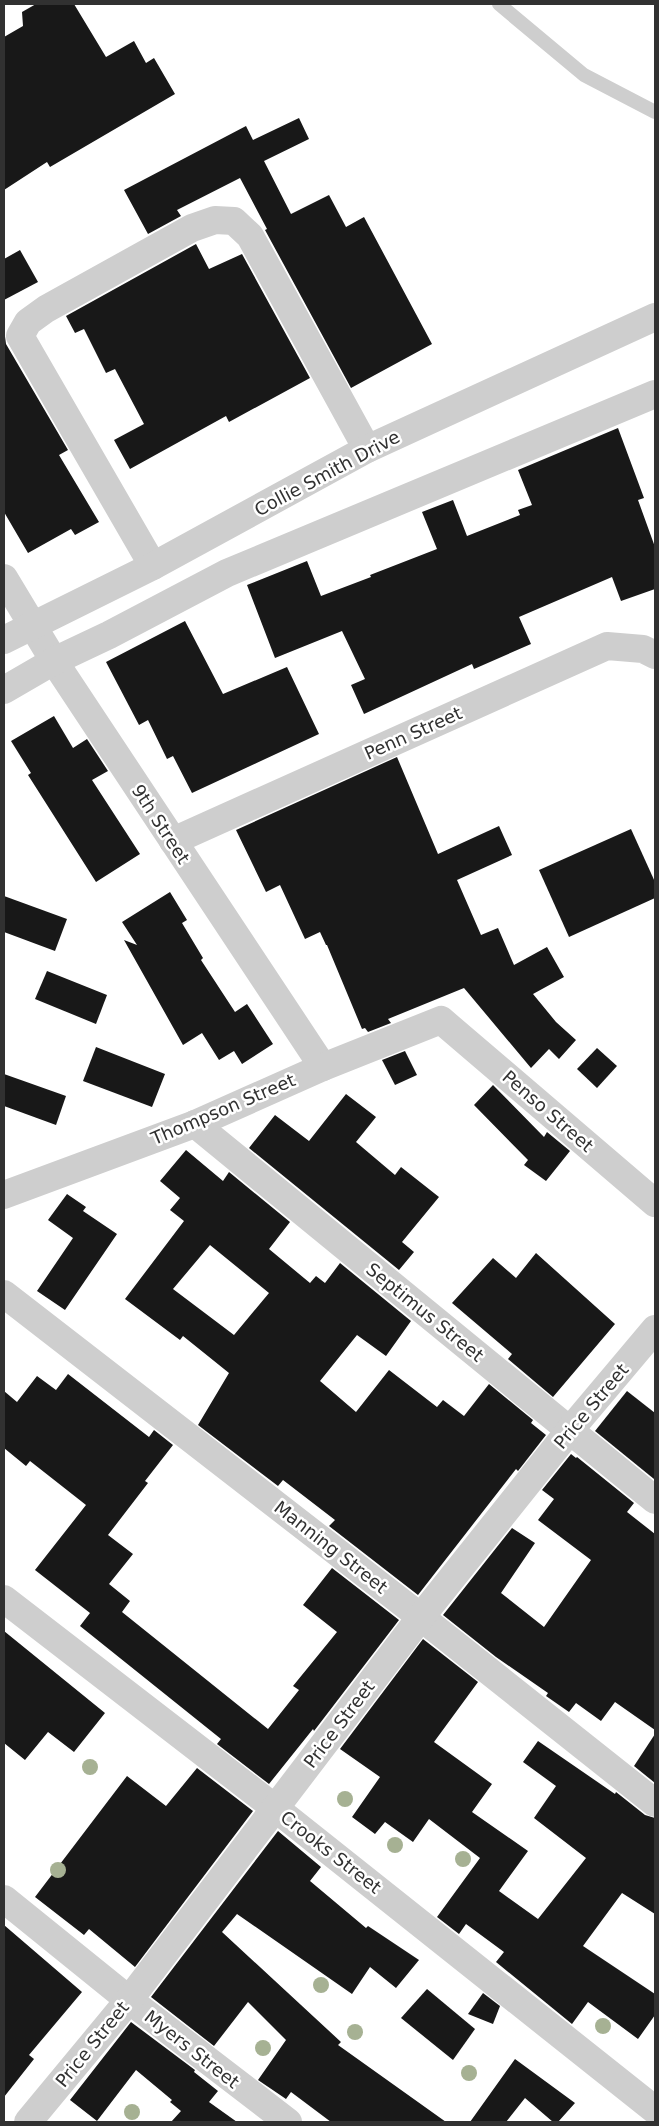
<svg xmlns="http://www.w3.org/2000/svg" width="659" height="2126" font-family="'DejaVu Sans',sans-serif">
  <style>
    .building { fill: #181818; fill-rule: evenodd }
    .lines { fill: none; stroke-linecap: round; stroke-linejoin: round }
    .service { stroke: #cecece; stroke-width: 14 }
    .minor { stroke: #cecece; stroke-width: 28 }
    .tertiary { stroke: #cecece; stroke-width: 28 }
    .tree { fill: #a6b193 }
    .labels { text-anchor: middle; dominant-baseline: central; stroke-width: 5; stroke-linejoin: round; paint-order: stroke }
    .street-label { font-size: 18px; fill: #313131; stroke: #fff }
  </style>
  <rect width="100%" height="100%" fill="#fff"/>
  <!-- building -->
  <g class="building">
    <path d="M36,4H74L106,57L134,41L146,63L154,58L175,94L50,167L47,162L4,190V37L23,26L22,12Z"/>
    <path d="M299,118L309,139L264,161L291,214L329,195L346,227L364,217L432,344L351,388L265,230L267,229L240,178L177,210L181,216L148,234L124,190L246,126L253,140Z"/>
    <path d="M196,244L209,269L242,254L310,378L229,422L226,416L130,469L114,440L144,424L115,369L106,373L84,329L75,333L66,316Z"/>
    <path d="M20,250L38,282L4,300V259Z"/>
    <path d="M4,329L6,344L68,450L59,455L99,522L75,535L71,529L28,553L4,512Z"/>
    <path d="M618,428L644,498L638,500L655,547V589L621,601L612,577L519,617L531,644L474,669L472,664L364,714L351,685L365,679L342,631L275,658L247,585L307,561L321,596L371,577L370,575L437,549L422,512L453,500L467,536L520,515L518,510L532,505L518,470Z"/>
    <path d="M185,621L223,694L287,667L319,734L192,793L173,756L167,759L148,720L139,725L106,662Z"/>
    <path d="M54,716L73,748L87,739L108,771L92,780L140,854L96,882L28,775L31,773L11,741Z"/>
    <path d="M397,757L438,854L499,826L512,855L457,880L481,935L498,928L514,965L547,947L564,977L533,994L556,1022L576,1040L559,1059L549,1049L531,1068L464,988L388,1019L391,1023L368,1032L365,1028L362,1029L327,945H326L320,932L305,939L280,885L266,892L236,830Z"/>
    <path d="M631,829L655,882V898L569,937L539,870Z"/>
    <path d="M170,892L187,920L182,923L203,958L201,960L235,1012L247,1004L273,1044L242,1064L234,1051L219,1060L202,1033L183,1045L124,940L137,945L122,922Z"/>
    <path d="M4,896L67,919L55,951L4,932Z"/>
    <path d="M47,971L107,995L96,1024L35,999Z"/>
    <path d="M96,1047L165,1074L152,1107L83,1081Z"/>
    <path d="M597,1048L617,1066L597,1088L577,1069Z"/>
    <path d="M405,1051L417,1075L395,1085L382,1060Z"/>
    <path d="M4,1074L66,1096L56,1125L4,1106Z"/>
    <path d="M493,1085L544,1137L547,1132L570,1151L546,1181L524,1165L528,1160L474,1105Z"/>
    <path d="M346,1094L376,1117L356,1142L395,1175L401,1167L439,1197L402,1242L414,1252L399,1270L249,1148L275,1115L309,1141Z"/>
    <path d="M186,1150L223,1181L229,1172L290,1222L269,1249L310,1283L316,1276L325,1283L340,1263L411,1321L386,1356L357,1335L320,1381L356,1412L389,1370L437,1407L443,1400L464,1416L489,1384L533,1420L531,1423L546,1435L518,1471L516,1469L418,1595L329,1526L335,1520L283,1480L278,1486L198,1425L229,1373L183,1336L180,1340L125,1299L184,1221L170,1210L180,1198L160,1181ZM210,1245L269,1293L234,1335L173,1289Z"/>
    <path d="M67,1194L86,1207L83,1211L117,1234L65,1310L37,1291L73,1238L48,1220Z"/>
    <path d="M536,1253L615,1324L553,1397L508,1359L512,1354L452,1303L493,1258L516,1278Z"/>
    <path d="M68,1374L149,1437L154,1430L173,1445L145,1481L148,1483L108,1535L133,1554L109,1584L130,1601L122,1612L268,1729L299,1690L293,1686L337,1632L303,1605L332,1568L399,1620L314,1731L313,1729L269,1784L217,1744L221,1739L80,1626L90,1613L35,1570L86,1505L30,1461L26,1466L4,1448V1391L17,1402L37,1376L56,1390Z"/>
    <path d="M627,1391L655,1413L654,1479L595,1431Z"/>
    <path d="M571,1454L576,1458L577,1457L634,1503L627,1512L655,1534V1730L615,1702L601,1721L576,1703L569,1712L546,1696L548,1693L496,1657L443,1615L512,1528L535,1543L501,1593L544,1627L591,1560L538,1520L554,1499L542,1490Z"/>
    <path d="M4,1631L105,1713L74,1752L48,1732L25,1760L4,1743Z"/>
    <path d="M423,1639L478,1682L434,1742L492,1784L472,1812L528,1851L499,1891L538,1919L586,1858L534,1818L556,1786L523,1762L538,1741L615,1794L616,1792L645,1815L655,1818V1914L622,1893L583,1946L655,1994V2015L638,2039L588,2002L572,2024L496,1962L504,1952L466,1924L459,1934L437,1917L480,1858L429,1819L413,1842L385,1822L375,1834L352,1817L380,1777L340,1749Z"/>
    <path d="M655,1734V1783L634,1766Z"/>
    <path d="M197,1768L253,1811L135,1967L89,1929L84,1935L35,1897L127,1776L166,1806Z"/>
    <path d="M278,1831L321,1867L310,1881L366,1928L368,1926L419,1960L396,1988L370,1967L352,1994L237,1914L222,1932L341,2042L338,2045L446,2122H331L291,2092L286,2099L258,2080L286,2040L248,2002L214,2046L151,1997Z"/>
    <path d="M4,1925L82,1992L29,2055L34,2059L4,2097Z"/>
    <path d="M427,1989L475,2029L453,2060L401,2018Z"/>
    <path d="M483,1993L500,2006L493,2024L468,2014Z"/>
    <path d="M131,2022L195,2070L194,2072L218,2091L209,2102L237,2122H171L181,2111L170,2102L172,2100L136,2070L97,2121L70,2100Z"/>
    <path d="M515,2059L575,2103L558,2122H553L525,2098L506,2122H470Z"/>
  </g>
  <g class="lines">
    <!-- service -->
    <path class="service" d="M499,4L584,75L655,112"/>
    <!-- minor -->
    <g class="minor">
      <path d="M153,566L20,336L28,322L46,309L192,228L215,220L234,221L250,236L367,449"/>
      <path d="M4,578L54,661L323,1067"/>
      <path d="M173,841L607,646L643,649L655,655"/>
      <path d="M195,1124L655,1500"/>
      <path d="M4,1195L195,1124L323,1067L441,1020L655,1203"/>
      <path d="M4,1294L413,1611L655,1803"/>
      <path d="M4,1599L275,1808L655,2110"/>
      <path d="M4,1899L129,2000L288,2122"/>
      <path d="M28,2122L129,2000L420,1618L570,1430L655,1329"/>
    </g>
    <!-- tertiary -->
    <g class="tertiary">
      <path d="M4,640L153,566L367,449L655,317"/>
      <path d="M4,690L54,661L109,635L227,573L655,394"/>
    </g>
  </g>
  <!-- trees -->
  <g class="tree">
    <circle cx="90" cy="1767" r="8"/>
    <circle cx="345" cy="1799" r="8"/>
    <circle cx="395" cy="1845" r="8"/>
    <circle cx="463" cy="1859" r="8"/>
    <circle cx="58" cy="1870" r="8"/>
    <circle cx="321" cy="1985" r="8"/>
    <circle cx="603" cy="2026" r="8"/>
    <circle cx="355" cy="2032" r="8"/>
    <circle cx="263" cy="2048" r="8"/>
    <circle cx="469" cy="2073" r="8"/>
    <circle cx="132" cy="2112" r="8"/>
  </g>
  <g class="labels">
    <!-- street labels -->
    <g class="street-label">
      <text transform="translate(327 473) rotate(-28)">Collie Smith Drive</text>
      <text transform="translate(413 733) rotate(-24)">Penn Street</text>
      <text transform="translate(161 824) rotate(57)">9th Street</text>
      <text transform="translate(223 1109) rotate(-23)">Thompson Street</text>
      <text transform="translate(548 1111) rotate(41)">Penso Street</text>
      <text transform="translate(425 1312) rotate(39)">Septimus Street</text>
      <text transform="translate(591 1406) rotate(-50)">Price Street</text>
      <text transform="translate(331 1547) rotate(38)">Manning Street</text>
      <text transform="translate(339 1724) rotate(-53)">Price Street</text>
      <text transform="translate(331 1852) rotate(38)">Crooks Street</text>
      <text transform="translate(92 2044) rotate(-51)">Price Street</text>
      <text transform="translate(192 2049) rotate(38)">Myers Street</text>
    </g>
  </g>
  <!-- border -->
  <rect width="659" height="2126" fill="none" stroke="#313131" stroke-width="10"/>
</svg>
